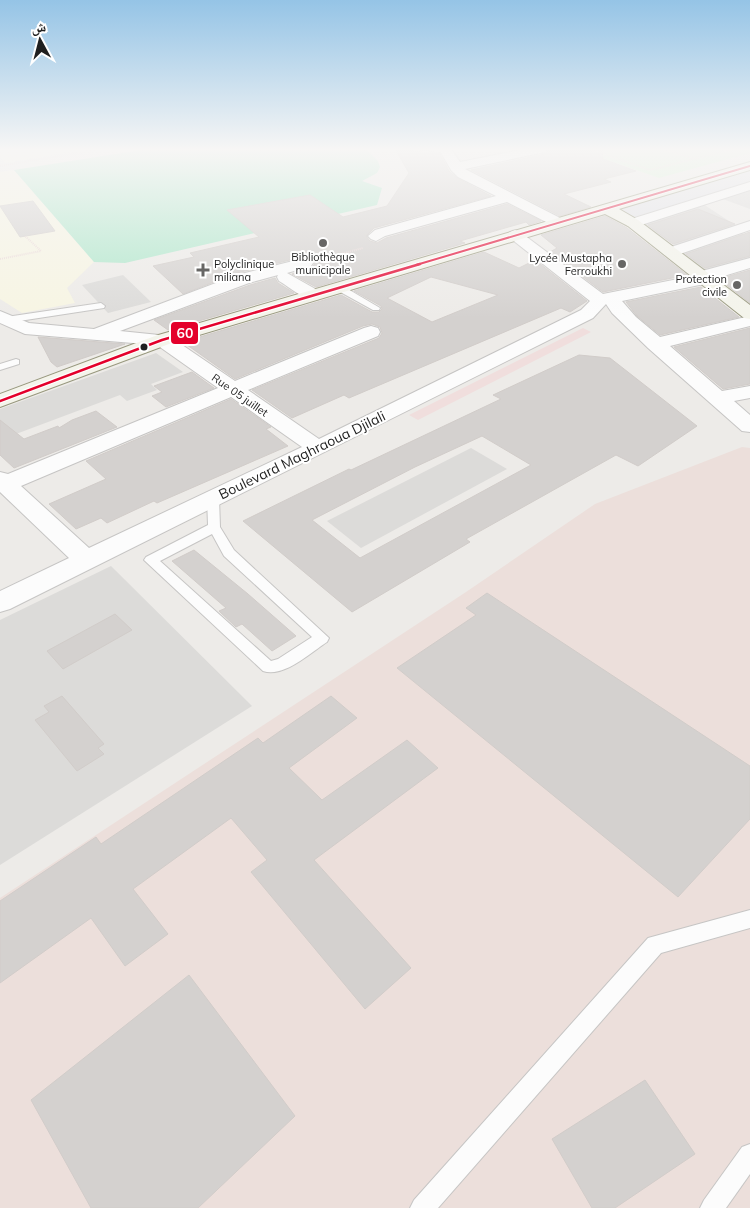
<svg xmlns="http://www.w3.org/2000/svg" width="750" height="1208" font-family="Mulish,'Noto Naskh Arabic',sans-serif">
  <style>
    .residential { fill: #dcdbd9 }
    .commercial { fill: #f0dedd }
    .education { fill: #f7f5e3 }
    .military { fill: #ecdfdb }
    .park { fill: #d4f4d3 }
    .pitch { fill: #b0e7cc }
    .plaza { fill: #e2e2e7 }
    .building { fill: #d4d1cf; stroke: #d1ccc9; fill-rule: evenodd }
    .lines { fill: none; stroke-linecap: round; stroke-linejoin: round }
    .lane-casing { stroke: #c6c5c4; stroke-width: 2 }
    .street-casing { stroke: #c6c5c4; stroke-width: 2 }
    .secondary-casing { stroke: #98987e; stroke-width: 2 }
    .path { stroke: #ebdad9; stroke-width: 2; stroke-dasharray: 1 1; stroke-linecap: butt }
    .lane { fill: #fcfcfc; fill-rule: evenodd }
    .street { fill: #fcfcfc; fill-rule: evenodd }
    .secondary { fill: #f4f4eb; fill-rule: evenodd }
    .bus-1-far1-casing { stroke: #fff; stroke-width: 4 }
    .bus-1-casing { stroke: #fff; stroke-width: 5 }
    .bus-1-far1 { stroke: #e4002b; stroke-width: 2 }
    .bus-1 { stroke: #e4002b; stroke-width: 2.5 }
    .poi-dot { fill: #676665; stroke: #fff; stroke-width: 2 }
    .bus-dot { fill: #1f1f1f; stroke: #fff; stroke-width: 2 }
    .labels { text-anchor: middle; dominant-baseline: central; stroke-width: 4; stroke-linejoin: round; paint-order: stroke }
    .far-poi-label { font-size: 11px; fill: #1f1f1f; stroke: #fff; text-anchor: end }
    .far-street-label { font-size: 11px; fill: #1f1f1f; stroke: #fff }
    .street-label { font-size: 14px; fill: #1f1f1f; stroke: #fff }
    .line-badge { stroke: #fff; stroke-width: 2 }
    .badge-label { font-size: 14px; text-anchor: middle; font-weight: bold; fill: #fff }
  </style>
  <rect width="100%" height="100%" fill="#edebe8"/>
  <!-- residential -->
  <g class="residential">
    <path d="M750,189V209L720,198Z"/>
    <path d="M703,204L735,225L676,246L641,223Z"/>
    <path d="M741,232L750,238V258L705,271L681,253Z"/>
    <path d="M123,275L151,302L108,313L82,285Z"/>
    <path d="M156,353L183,372L151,384L157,390L127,401L120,395L0,440V409Z"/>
    <path d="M471,448L507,469L361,548L327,521Z"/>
    <path d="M111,566L252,706L0,865V620Z"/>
  </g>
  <!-- commercial -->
  <path class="commercial" d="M583,328L591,332L418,420L409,415Z"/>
  <!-- education -->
  <g class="education">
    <path d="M0,149H87L6,163L0,157Z"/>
    <path d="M14,170L94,262L67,288L75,303L22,313L0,299V172Z"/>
  </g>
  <!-- military -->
  <path class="military" d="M742,447L750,448V1208H0V898L466,592L595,504Z"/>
  <!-- park -->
  <path class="park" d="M576,149H750V153L659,178Z"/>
  <!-- pitch -->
  <path class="pitch" d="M147,149H366L378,161L380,167L377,173L362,181L382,188L377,205L125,263L94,262L14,170Z"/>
  <!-- plaza -->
  <path class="plaza" d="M750,171V182L634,217L619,209Z"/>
  <!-- building -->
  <g class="building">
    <path d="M395,149L440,154L449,171L457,178L491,196L374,228L366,236L370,241L377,243L386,238L507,204L541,221L529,225L526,222L460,241L465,243L316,287L292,274L313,267L315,262L312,258L306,256L237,273L183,294L153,266L194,257L190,253L259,237L227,210L310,195L343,217L387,206L409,173Z"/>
    <path d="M549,149H602L603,159L636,171L604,179L611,182L564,194L591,207L560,216L471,170L545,154Z"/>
    <path d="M33,201L55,231L20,237L0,206Z"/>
    <path d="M698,209L735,224L673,244L648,225Z"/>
    <path d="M605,216L627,228L687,275L603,292L550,252L557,248L541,235Z"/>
    <path d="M750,232V256L705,268L686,254Z"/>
    <path d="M484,252L519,268L535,260L587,301L570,312L561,308L349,398L344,395L292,418L252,390L379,338L382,333L380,327L372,324L363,326L235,379L183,342L341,295L372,312H379L382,309L381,306L354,291ZM431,277L498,295L432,322L387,298Z"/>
    <path d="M750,270V303L719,279Z"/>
    <path d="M275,278L278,283L294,293L168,330L154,320L250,285Z"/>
    <path d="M701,287L739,317L660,335L637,316L626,302Z"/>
    <path d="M750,328V384L723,389L674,347Z"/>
    <path d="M38,337L125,344L57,367L51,362Z"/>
    <path d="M579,355L610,358L697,426L638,466L616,455L466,539L470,542L352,612L243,521L349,469L351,470L501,399L493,395ZM482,436L531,465L360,558L312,520L415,467Z"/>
    <path d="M192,372L214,388L166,407L152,396L162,392L154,386Z"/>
    <path d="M231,399L271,427L266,429L288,446L157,503L154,501L107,523L101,518L76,529L49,504L106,479L86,461Z"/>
    <path d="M96,411L117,427L14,468L0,455V420L24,439L58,426L59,428L72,420Z"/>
    <path d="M194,550L248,594L296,636L272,651L242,624L236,627L219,611L226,608L172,561Z"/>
    <path d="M487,593L750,766V819L678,897L397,668L476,615L466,608Z"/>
    <path d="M115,614L132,630L63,669L47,651Z"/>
    <path d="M62,696L104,744L98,748L104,754L77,771L35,720L49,712L44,706Z"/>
    <path d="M331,696L357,718L289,768L322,800L407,740L438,768L314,860L411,968L365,1009L251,872L267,860L231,818L133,889L168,934L125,966L91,918L0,983V901L96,837L101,844L258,738L263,743Z"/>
    <path d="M189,975L295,1116L198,1208H91L31,1100Z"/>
    <path d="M645,1080L695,1154L615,1208H592L552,1139Z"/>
  </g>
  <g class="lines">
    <!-- lane casing -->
    <g class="lane-casing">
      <g id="lane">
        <path d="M419,149H440L449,151L446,153Z"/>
        <path d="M335,285H341L380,308L379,310H373L335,289Z"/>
        <path d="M101,303L105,306L104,308L6,323L1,320L6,317Z"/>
        <path d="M16,359L19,360V364L0,370V364Z"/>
        <path d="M213,494L219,498L220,527L234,550L329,638L327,642C310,653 284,678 263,671L144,560L146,557L208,525L207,498ZM212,534L224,556L312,637L278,659L271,661L160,561Z"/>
        <path d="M750,910V928L661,953L438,1208H410L414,1200L648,938Z"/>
        <path d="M750,1144V1174L726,1208H700L704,1200L742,1147Z"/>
      </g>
    </g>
    <!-- street casing -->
    <g class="street-casing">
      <g id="street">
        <path d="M439,149H451L460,162L525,149H547L545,152L465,169L562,219L564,222L562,225H552L507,202L385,236L376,241L371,239L368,236L375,230L496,196L458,177L451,170Z"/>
        <path d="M750,182V190L638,226H628L626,223L628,220Z"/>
        <path d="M750,221V230L677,255H665L663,252L665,249Z"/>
        <path d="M515,230L520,232L603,294L698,275L702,271L750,258V268L714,279L709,283L622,301L636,317L660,337L750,316V326L670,346L722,391L750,386V398L734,401L750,415V432L742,431L648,348L612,313L606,304L593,318L10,609L0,612V591L69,558L0,492V472L8,474L218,388L157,345L25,334L0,323V311L29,323L94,329L237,275L305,258L311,260L313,263L311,266L287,273L319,291L322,295L319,299C305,302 291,288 279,281L277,277L278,275L249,283L120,331L169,336L235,381L364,328L371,326L378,328L380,332L378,336L248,390L319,439L581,310L590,301L510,238L507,235L510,232ZM231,397L302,447L89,548L21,486Z"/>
      </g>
    </g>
    <!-- secondary casing -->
    <g class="secondary-casing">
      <path id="secondary" d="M750,162V170L619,209L638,220L750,305V319L744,318L628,226L605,214L169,344L0,407V394L155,336Z"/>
    </g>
    <!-- path -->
    <g class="path">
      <path d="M590,149L650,170L732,149"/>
      <path d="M660,149L694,158"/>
      <path d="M0,166L101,149"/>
      <path d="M0,259L41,251L25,236"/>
      <path d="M323,259L363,248"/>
    </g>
    <!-- lane -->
    <use href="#lane" class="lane"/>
    <!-- street -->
    <use href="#street" class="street"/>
    <!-- secondary -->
    <use href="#secondary" class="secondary"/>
    <!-- bus-1-far1 casing -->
    <g class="bus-1-far1-casing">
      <path id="bus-1-far1" d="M416,265L750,166"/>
    </g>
    <!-- bus-1 casing -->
    <g class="bus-1-casing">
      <path id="bus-1" d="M0,401L162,340L420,264"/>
    </g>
    <!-- bus-1-far1 -->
    <use href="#bus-1-far1" class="bus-1-far1"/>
    <!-- bus-1 -->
    <use href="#bus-1" class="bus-1"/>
  </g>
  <!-- sky -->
  <linearGradient id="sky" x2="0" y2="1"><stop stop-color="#95c4e6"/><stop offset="0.47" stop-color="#f7f6f5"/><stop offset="1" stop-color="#f7f6f5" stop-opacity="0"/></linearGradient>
  <rect width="750" height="318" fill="url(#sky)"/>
  <!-- markers -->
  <g class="poi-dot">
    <circle cx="323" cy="243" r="5"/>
    <circle cx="622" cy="264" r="5"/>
    <path d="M200.5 262.5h5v5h5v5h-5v5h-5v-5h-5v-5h5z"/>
    <circle cx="737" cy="285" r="5"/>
  </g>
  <circle class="bus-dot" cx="144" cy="347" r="4.5"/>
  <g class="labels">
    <!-- far-poi labels -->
    <g class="far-poi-label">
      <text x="323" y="257" text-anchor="middle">Bibliothèque<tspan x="323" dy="13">municipale</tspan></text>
      <text x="612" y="258">Lycée Mustapha<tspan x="612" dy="13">Ferroukhi</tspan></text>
      <text x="214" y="264" text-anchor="start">Polyclinique<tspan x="214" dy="13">miliana</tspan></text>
      <text x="727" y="279">Protection<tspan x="727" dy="13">civile</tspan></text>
    </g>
    <!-- far-street labels -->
    <g class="far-street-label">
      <text transform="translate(240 395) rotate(35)">Rue 05 juillet</text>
    </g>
    <!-- street labels -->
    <g class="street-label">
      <text transform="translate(302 455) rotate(-26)">Boulevard Maghraoua Djilali</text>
    </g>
  </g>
  <rect class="line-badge" x="170" y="321" width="29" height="24" rx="5" fill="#e4002b"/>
  <g class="badge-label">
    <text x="185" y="338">60</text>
  </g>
  <!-- north arrow -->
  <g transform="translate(40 40) rotate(353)" stroke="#ffffff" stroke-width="4" paint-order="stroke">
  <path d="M0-4L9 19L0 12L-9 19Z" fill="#1f1f1f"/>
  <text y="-8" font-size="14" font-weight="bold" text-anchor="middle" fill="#1f1f1f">ش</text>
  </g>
</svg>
